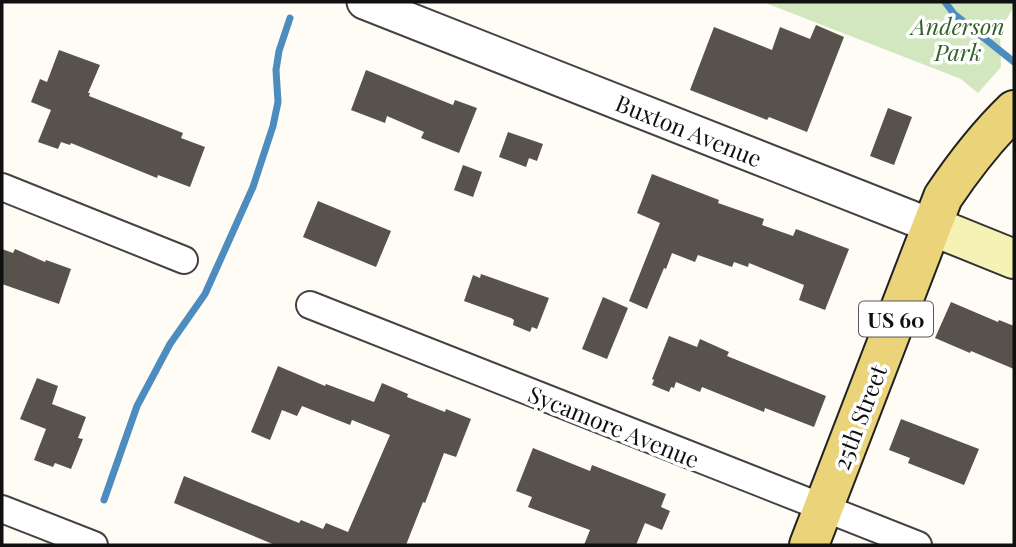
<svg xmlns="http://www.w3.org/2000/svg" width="1016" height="547" font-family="'Playfair Display',serif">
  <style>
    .green { fill: #d2e6c0 }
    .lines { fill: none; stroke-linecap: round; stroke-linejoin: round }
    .stream { stroke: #4d8cbf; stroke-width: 7 }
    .building { fill: #58524d }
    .minor-casing { stroke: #434343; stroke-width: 30 }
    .tertiary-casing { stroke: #434343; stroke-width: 37 }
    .secondary-casing { stroke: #323232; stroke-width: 42 }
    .primary-casing { stroke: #212121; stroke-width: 42 }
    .minor { stroke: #fff; stroke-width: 26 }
    .tertiary { stroke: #fff; stroke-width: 33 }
    .secondary { stroke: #f6f2b6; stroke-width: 38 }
    .primary { stroke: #ead378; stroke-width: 38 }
    .labels { text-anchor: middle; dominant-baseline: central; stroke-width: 7; stroke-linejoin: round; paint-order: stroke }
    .shield { fill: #fff; stroke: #585858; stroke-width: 2 }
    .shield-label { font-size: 21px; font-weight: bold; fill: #101010 }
    .park-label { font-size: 23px; font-style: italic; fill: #306126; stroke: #fff }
    .street-label { font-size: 23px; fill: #101010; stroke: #fff }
  </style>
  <rect width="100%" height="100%" fill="#fefcf4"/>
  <!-- green -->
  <path class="green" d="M763,2H1014V7L1000,29L1001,67L978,93L961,79Z"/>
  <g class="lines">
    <!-- stream -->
    <g class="stream">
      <path d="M945,2L954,14L1014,62"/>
      <path d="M104,500L137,406L170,344L205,294L253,187L273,126L278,102L276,70L279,51L290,18"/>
    </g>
  </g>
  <!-- building -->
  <g class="building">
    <path d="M816,25L844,37L807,132L769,117L767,120L690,90L714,27L772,50L780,27L810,39Z"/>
    <path d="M59,50L100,65L88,93H90L89,96L183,133L181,138L205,147L190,187L158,175L157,178L71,143L70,145L61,142L58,149L38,142L51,110L31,102L40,79L47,82Z"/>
    <path d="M366,70L453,105L455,100L477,108L459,153L421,138L424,132L387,116L385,123L351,110Z"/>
    <path d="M888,108L912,117L894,165L870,156Z"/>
    <path d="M508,132L543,144L537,161L529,158L526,167L499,157Z"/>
    <path d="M463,165L482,172L473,197L454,190Z"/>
    <path d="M652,174L719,200L718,203L764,219L762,225L793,236L796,229L849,249L825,310L799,300L804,285L749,263L748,267L734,262L732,267L698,255L695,262L672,253L666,269L664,268L647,309L629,301L660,223L637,213Z"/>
    <path d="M318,201L391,231L376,267L303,237Z"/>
    <path d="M2,249L13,253L15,249L45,262L46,260L71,269L59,304L2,284Z"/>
    <path d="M481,274L549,298L537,329L532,327L530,332L513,325L514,320L511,318L464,301L473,275L480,278Z"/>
    <path d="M603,297L628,308L607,359L582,349Z"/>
    <path d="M951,302L998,322L999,320L1014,326V369L971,351L970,353L935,338Z"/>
    <path d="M669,336L697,347L700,339L729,352L727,356L826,396L814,427L765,408L764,412L702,387L700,392L676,382L674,388L671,387L669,392L652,385L654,380L652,379Z"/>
    <path d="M278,366L325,386L326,384L374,402L382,383L408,394L407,397L445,412L446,409L471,419L456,457L444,453L425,503L423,502L406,545H275L174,503L184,476L299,523L301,520L323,529L326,523L348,532L390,435L352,420L350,425L302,406L297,416L282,410L270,440L251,432Z"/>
    <path d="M37,378L58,386L52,404L86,417L78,438L83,439L71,469L55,463L53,467L34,460L46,429L20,419Z"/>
    <path d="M901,419L979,449L964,485L908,463L910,458L889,450Z"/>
    <path d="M533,448L590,471L592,465L666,494L661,507L670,511L662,530L645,523L636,545H584L590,530L528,507L532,497L516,491Z"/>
  </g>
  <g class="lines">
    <!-- minor casing -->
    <g class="minor-casing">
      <g id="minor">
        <path d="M2,187L184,260"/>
        <path d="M310,305L918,545"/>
        <path d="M2,509L94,545"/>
      </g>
    </g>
    <!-- tertiary casing -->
    <g class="tertiary-casing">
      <path id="tertiary" d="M364,2L932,226"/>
    </g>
    <!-- secondary casing -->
    <g class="secondary-casing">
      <path id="secondary" d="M932,226L1014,259"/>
    </g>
    <!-- primary casing -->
    <g class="primary-casing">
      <path id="primary" d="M809,545L943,197C964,166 987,136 1014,110"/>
    </g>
    <!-- minor -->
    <use href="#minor" class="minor"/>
    <!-- tertiary -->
    <use href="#tertiary" class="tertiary"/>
    <!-- secondary -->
    <use href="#secondary" class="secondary"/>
    <!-- primary -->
    <use href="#primary" class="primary"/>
  </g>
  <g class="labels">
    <!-- shield labels -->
    <rect class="shield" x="859" y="301.5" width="74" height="35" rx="5"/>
    <g class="shield-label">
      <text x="896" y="319">US 60</text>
    </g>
    <!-- park labels -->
    <g class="park-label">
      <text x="958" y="25">Anderson<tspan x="958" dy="26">Park</tspan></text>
    </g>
    <!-- street labels -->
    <g class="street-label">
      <text transform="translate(689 130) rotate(22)">Buxton Avenue</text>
      <text transform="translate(859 417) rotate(-69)">25th Street</text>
      <text transform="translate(614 426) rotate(22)">Sycamore Avenue</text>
    </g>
  </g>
  <!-- border -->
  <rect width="1016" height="547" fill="none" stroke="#101010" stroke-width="7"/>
</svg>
